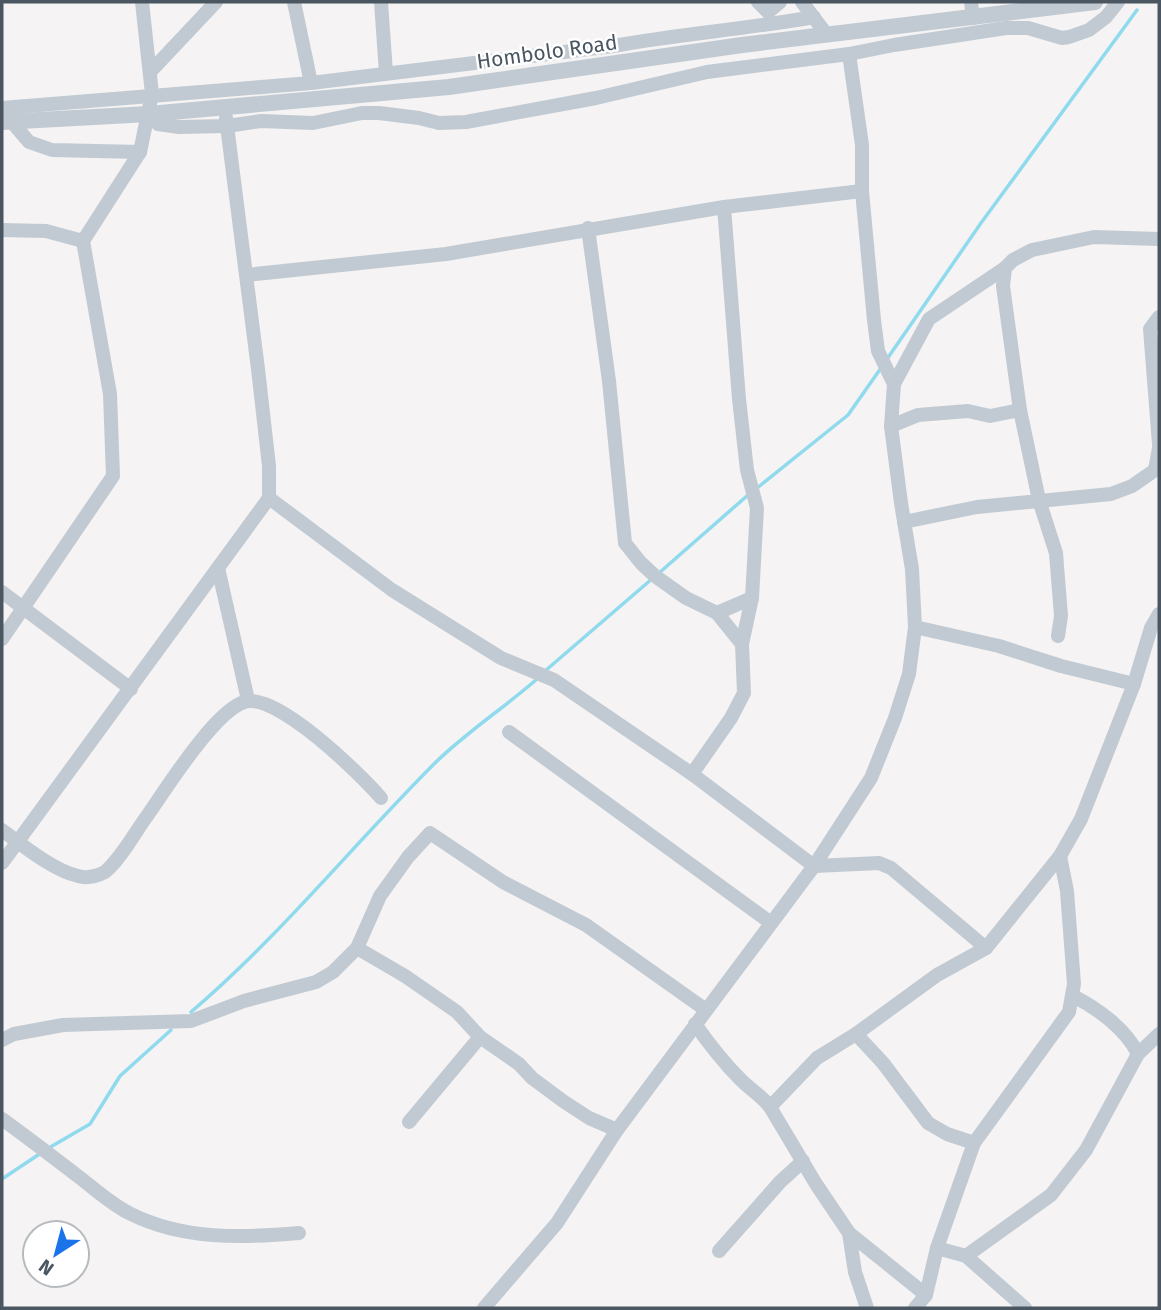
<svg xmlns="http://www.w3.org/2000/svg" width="1161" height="1310" font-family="'Fira Sans',sans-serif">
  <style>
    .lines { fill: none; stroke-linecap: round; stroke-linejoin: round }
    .stream { stroke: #90daee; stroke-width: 3.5 }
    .minor { stroke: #c1cad2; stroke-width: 14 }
    .tertiary { stroke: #c1cad2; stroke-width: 16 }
    .labels { text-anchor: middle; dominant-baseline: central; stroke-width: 5; stroke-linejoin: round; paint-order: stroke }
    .street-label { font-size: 21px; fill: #4a5661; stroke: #fff }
  </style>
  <rect width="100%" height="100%" fill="#f5f3f3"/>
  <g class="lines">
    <!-- stream -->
    <g class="stream">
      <path d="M887,359L981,223L1137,10"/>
      <path d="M757,488L848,415L881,368"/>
      <path d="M659,573L748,495"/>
      <path d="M545,671L653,578"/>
      <path d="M191,1012C281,935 351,847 434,764C465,733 504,708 537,679"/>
      <path d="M47,1149L90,1124L120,1076L171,1030"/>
      <path d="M2,1179L41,1153"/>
    </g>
    <!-- minor -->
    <g class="minor">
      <path d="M294,2L311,83"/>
      <path d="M381,2L386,73"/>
      <path d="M758,2L768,12L780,2"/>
      <path d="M802,2L827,35"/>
      <path d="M971,2L973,18"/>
      <path d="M849,54L862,145V191L874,320L878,351L894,384"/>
      <path d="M150,72L216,2"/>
      <path d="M2,108L311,83L613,46C680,34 747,29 814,17"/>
      <path d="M149,114L158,124L179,127L227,126L261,121L313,123L362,113H379L419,118L439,123L466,122L596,98L707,72L849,54L894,45L1006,28H1028L1062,38L1069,37L1089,30L1106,17L1118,2"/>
      <path d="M11,121L29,142L52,150L140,152"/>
      <path d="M724,207L739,399L747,470L757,508L752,598L742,644L744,693L731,718L692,774L814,866L879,863L891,868L986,948"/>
      <path d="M588,228L609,381L625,543L641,563L655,576L686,598L717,613L742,644"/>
      <path d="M2,230L46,231L83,241"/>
      <path d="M246,275L446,254L724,207L862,191"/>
      <path d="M1159,317L1150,329L1159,444"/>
      <path d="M1020,410L1003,286L1005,268L1013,260L1032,250L1094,237L1159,239"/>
      <path d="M891,426L918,415L968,411L990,416L1020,410L1039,500L1056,553L1061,616L1058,636"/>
      <path d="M269,498L392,590L501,658L554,680L692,774"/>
      <path d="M904,522L977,507L1111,494L1132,486L1155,470L1159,448"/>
      <path d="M218,568L248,700"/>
      <path d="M2,592L131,689"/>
      <path d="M717,613L752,598"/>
      <path d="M915,627L999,646L1061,666L1134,684"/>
      <path d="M2,639L113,476L110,394L83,241L140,152L152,94L142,2"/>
      <path d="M509,732L771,923"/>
      <path d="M2,830C22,845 54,871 78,876C88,879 97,876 105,872C122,857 134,834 147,816C166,789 214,712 244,702C276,691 360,774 381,798"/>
      <path d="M2,863L269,498V466L258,369L226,118"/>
      <path d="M357,948L405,976L457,1012L480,1037L519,1064L532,1078L563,1101L589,1118L617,1130"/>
      <path d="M695,1024C709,1044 724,1063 741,1080C751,1090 762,1096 770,1107L817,1058L856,1034L937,975L986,948L1060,856L1081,819L1134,684L1151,628L1159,614"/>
      <path d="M856,1034L883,1063L928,1123L947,1134L974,1143"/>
      <path d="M2,1040L14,1034L63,1025L191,1021L244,1001L316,982L333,972L357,948L380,896L408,857L430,833L503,882L586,925L706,1010"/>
      <path d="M1138,1054L1159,1034"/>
      <path d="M770,1107L816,1184L849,1233L926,1295"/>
      <path d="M2,1119C28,1138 53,1157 79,1177C96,1190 112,1205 131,1214C183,1240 243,1238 299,1233"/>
      <path d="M409,1122L480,1037"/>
      <path d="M849,1233L855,1272L867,1308"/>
      <path d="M937,1248L966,1256L1025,1308"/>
      <path d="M719,1251L780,1182L803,1161"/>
      <path d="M966,1256L1051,1195L1086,1150L1138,1054C1126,1029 1097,1008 1073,996"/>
      <path d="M484,1308L557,1223L617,1130L814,866L871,778L895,718L909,674L915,627L912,569L901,503L891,426L894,384L929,319L1005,268"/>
      <path d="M915,1308L926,1295L937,1248L974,1143L1069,1012L1074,984L1067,891L1060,856"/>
    </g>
    <!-- tertiary -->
    <path class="tertiary" d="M2,122L149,114L449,87L742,45L1095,2"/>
  </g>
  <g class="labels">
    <!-- street labels -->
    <g class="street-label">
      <text transform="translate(547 52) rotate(-8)">Hombolo Road</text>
    </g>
  </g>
  <!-- border -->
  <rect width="1161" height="1310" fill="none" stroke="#4a5661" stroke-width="7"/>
  <!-- north arrow -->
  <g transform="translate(56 1254) rotate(216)"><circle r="33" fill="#ffffff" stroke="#b7bbc0" stroke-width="2"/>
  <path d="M0-5L12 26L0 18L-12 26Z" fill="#1a73e8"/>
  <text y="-10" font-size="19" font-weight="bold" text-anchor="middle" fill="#4a5661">N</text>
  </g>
</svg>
